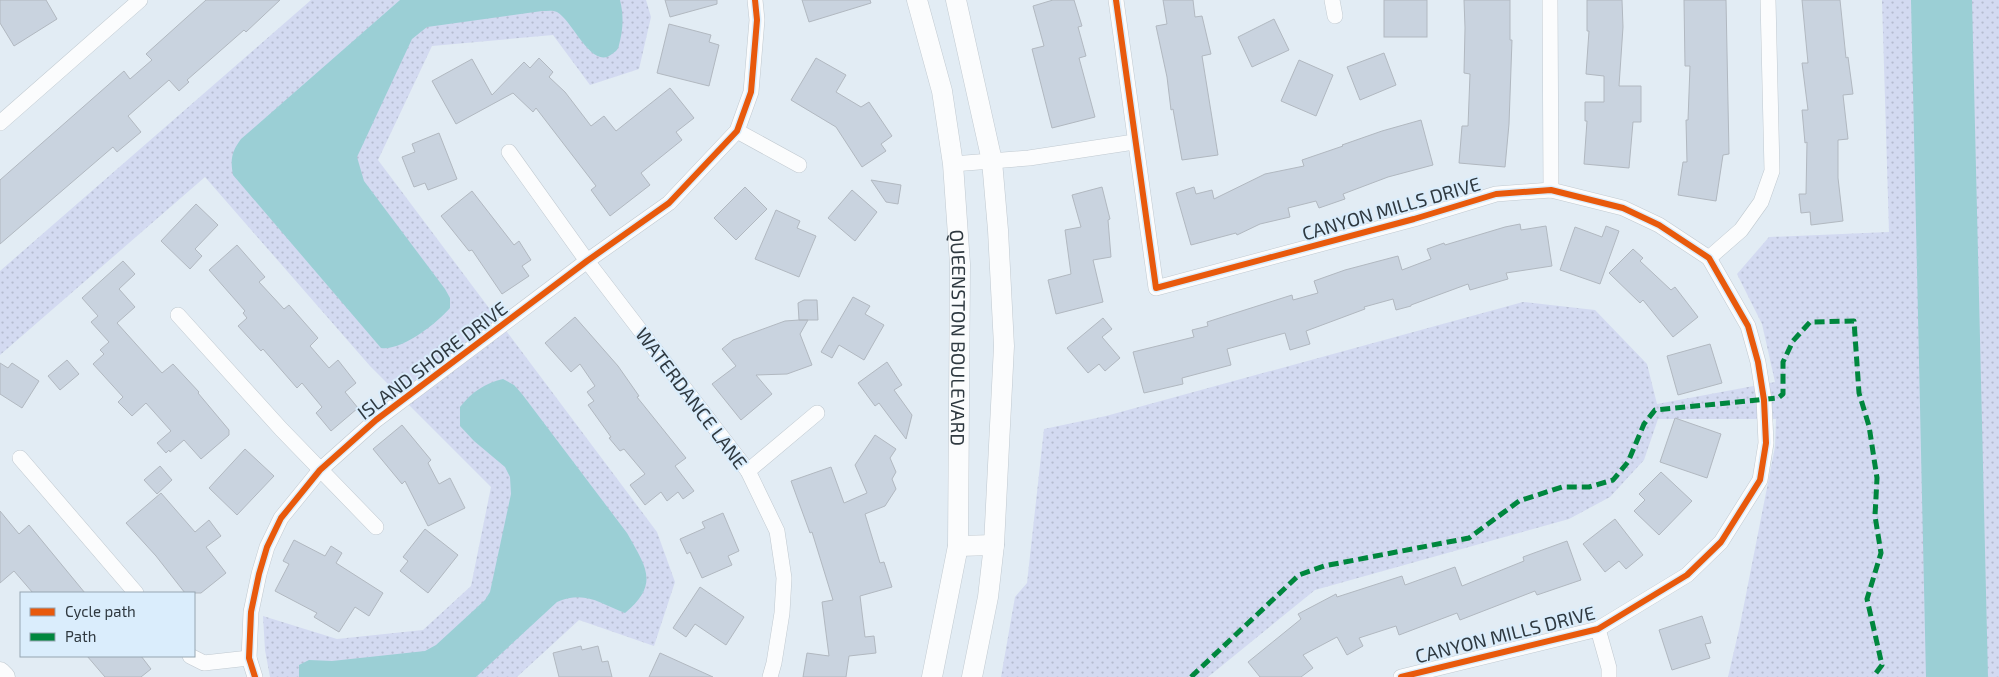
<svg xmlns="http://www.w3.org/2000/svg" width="1999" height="677" font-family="'Exo 2',sans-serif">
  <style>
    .grass { fill: url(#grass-dots) }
    .water { fill: #9bcfd5 }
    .building { fill: #c9d3df; stroke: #b1b8c0 }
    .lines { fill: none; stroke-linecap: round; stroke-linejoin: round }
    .street-casing { stroke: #c0c9d0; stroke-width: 16 }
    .secondary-casing { stroke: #c0c9d0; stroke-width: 21 }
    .street { stroke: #fbfcfd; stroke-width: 15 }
    .secondary { stroke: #fbfcfd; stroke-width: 20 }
    .quiet { stroke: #00873e; stroke-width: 5; stroke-dasharray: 10 5; stroke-linecap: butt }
    .cycleway-casing { stroke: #daedfc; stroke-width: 9 }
    .cycleway { stroke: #e8590c; stroke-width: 6 }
    .labels { text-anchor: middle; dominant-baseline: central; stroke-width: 4; stroke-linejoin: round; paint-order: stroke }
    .street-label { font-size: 19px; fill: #2f3940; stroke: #daedfc }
  </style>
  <defs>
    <pattern id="grass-dots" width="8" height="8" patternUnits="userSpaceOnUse" patternTransform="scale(1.25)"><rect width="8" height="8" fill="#d3daf1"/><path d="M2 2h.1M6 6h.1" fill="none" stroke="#b5bcd0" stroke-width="1.8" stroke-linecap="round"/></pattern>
  </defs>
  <rect width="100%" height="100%" fill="#e2ecf4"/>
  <!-- grass -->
  <g class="grass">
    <path d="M311,0H646L651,17L639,69L590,85L553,35L432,46L378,160L657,532L675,582L654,646L579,620L517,677H270L265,650L263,616L337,639L423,630L471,586L491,487L370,366L205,177L0,355V271Z"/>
    <path d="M1882,0H1999V677H1728L1740,625L1775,447L1776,419H1658L1644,460L1610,497L1569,519L1315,590L1208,677H1001L1015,597L1027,583L1044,429L1106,416L1523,302L1595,310L1647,364L1657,404L1775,382L1762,324L1737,274L1769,237L1889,232Z"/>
  </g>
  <!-- water -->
  <g class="water">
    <path d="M400,0H620C624,16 623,30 619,45C618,50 616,51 612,54C592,71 573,21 557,12C553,10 547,11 542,11L427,27L412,39L357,157L364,181L445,289L450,298V308C437,323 402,351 381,348L233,175C230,159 232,151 241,139Z"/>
    <path d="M1911,0H1972L1988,677H1926Z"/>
    <path d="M503,379L514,385L522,394L627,533C646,567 660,584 625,613C599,603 585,590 557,602L476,677H299V665L309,660L332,661L425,651L436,645L485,600L490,592L511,494L510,477L505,467L474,441L460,426V407C472,392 485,383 503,379Z"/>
  </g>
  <!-- building -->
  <g class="building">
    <path d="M0,0H46L57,19L14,46L0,23Z"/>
    <path d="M206,0H280L246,32L244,30L187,80L189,82L179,91L169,80L128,116L141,132L117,152L113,147L0,244V180L124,71L130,79L152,60L146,54Z"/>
    <path d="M665,0H717V4L670,17Z"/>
    <path d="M802,0H870L871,3L809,22Z"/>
    <path d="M1053,0H1074L1082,26L1078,27L1086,56L1079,58L1095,117L1052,128L1032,49L1044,46L1033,6Z"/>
    <path d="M1163,0H1193L1195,17L1202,16L1211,54L1202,56L1218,155L1182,160L1173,109L1171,110L1167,77L1156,26L1167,24Z"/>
    <rect x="1384" y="0" width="43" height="37"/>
    <path d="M1464,0H1510V40H1512L1509,124L1505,167L1459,163L1462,126H1468L1470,74L1464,73L1465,28Z"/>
    <path d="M1587,0H1622L1623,27L1619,86H1641V122H1633L1629,168L1584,164L1587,121H1585V102H1604V76L1586,74L1589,31H1587Z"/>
    <path d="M1684,0H1726L1729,154L1723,155L1716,201L1678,195L1683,162H1687L1686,120H1688L1690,66H1685Z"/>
    <path d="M1802,0H1840L1846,58L1848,57L1853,94L1843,95L1848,139L1838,140V178L1843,221L1811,225L1810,212L1801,213L1799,194H1806L1807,142L1805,143L1802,110H1808L1802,63H1808Z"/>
    <path d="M1274,19L1289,50L1252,67L1238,37Z"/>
    <path d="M669,24L711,35L709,42L719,45L709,86L657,73Z"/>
    <path d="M1384,53L1396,85L1360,100L1347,67Z"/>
    <path d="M539,58L553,72L549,77L565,92L591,126L604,116L616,131L670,88L694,118L676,132L682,140L641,173L650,185L610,216L591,190L596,186L536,108L533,112L513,93L456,124L432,81L472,59L492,95L524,62L530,68Z"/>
    <path d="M816,58L846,75L836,92L861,107L869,102L892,136L881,144L886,151L862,167L836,127L791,100Z"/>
    <path d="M1299,60L1333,75L1316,116L1281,101Z"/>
    <path d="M1421,120L1433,165L1388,177L1343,194L1345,199L1319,208L1316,201L1288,208L1290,217L1260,224L1237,235L1236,233L1191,245L1176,193L1194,187L1196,194L1212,190L1214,199L1265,174L1304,166L1302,160L1343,146L1342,145L1382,131Z"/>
    <path d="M439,133L457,179L428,190L425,183L414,187L402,157L415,152L412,144Z"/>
    <path d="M871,180L901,185L898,204L886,202Z"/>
    <path d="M745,187L767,209L736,240L714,218Z"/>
    <path d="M1102,187L1110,219L1108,220L1111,257L1093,260L1103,302L1056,314L1048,280L1071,274L1065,230L1081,227L1072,195Z"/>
    <path d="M852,190L877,212L855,241L828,218Z"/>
    <path d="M472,191L514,245L519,241L531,260L522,266L529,276L502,294L472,250L469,251L441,216Z"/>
    <path d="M196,204L218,225L195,249L202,256L190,269L161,241Z"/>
    <path d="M776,210L800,221L797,228L816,236L799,277L755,259Z"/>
    <path d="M1520,224L1521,230L1546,226L1552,266L1506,273L1508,279L1470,290L1468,284L1411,305V306L1396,310L1393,299L1364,307L1365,309L1306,331L1310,344L1290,350L1285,333L1227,349L1231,365L1182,378L1183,384L1144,393L1133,352L1194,337L1192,330L1208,326L1207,322L1292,295L1293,300L1318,293L1314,281L1345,270L1398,256L1402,270L1431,259L1427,249L1444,243L1445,245L1505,227Z"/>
    <path d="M1606,226L1619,231L1600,284L1560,270L1575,227L1602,237Z"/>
    <path d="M237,245L265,277L259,282L284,309L289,305L318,338L310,346L329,368L338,360L356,383L345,392L358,408L331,431L316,413L322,407L302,383L297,388L263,349L261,351L238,326L247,318L243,313L245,311L209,270Z"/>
    <path d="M1633,249L1643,258L1640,261L1671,290L1675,287L1698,317L1673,337L1643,300L1640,303L1609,273Z"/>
    <path d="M123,261L135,274L119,289L135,307L117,323L162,373L173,364L199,392L198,393L229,430V435L201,459L184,440L170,452L169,450L166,453L157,443L171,431L146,403L132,416L118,402L123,397L93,364L104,354L100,350L109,342L91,322L98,316L82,298Z"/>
    <path d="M853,297L870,306L865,314L884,325L864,360L839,345L832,358L821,352Z"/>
    <path d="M804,300H817L818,320H799H808L800,334L812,365L787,374L756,375L772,394L741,420L712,384L736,366L722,349L733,340L785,321L799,320L798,303Z"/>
    <path d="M575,317L618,366L639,396L637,397L686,458L675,466L694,491L683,499L678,492L667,501L661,492L645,505L630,485L645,474L624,449L620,451L609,438L611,437L588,405L594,401L587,392L595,386L580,364L571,372L545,343Z"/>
    <path d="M1103,318L1112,329L1102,337L1120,358L1105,371L1099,364L1088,373L1067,348Z"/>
    <path d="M1710,344L1722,383L1678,395L1667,356Z"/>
    <path d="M67,360L79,374L60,390L48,376Z"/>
    <path d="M887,362L902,385L894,390L912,415L906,439L879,403L875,406L858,383Z"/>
    <path d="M0,363L8,368L12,363L39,381L22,408L0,394Z"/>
    <path d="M1675,418L1721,434L1707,478L1660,462Z"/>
    <path d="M402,425L431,460L428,463L439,484L450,478L465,508L428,526L405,481L402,484L373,449Z"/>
    <path d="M875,435L896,449L890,458L896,472L892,479L896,489L885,506L865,514L880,563L884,562L892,587L860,596L865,637L874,636L876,653L849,656L846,677H803L807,653L829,656L822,602L833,600L812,532L810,533L791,481L831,467L844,503L867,493L855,465Z"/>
    <path d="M245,449L274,476L237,515L209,488Z"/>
    <path d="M160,466L172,480L157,494L144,480Z"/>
    <path d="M1661,472L1692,501L1659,535L1634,511L1645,500L1639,494Z"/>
    <path d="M161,493L195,532L209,520L221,536L206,547L226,573L201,593H185L156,556L126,523Z"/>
    <path d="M0,511L19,534L29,525L85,593H33L14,571L0,583Z"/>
    <path d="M723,513L739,551L728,556L732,565L702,578L690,552L687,554L680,539L705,528L702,522Z"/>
    <path d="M1615,519L1643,555L1626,569L1619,561L1605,572L1583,544Z"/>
    <path d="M425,529L458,555L428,593L400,571L408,561L403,557Z"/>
    <path d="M294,540L325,556L331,546L342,553L336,563L383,593L369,616L355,607L339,632L314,617L317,613L275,591L289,564L283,561Z"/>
    <path d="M1567,541L1581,580L1537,595L1535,591L1460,620L1457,613L1399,635L1396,626L1359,638L1363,646L1347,655L1337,637L1303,655L1313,668L1301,677H1260L1248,662L1301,619L1298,614L1336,594L1337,597L1402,576L1405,585L1455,567L1462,586L1524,561L1523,557Z"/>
    <path d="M700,587L744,617L726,645L695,624L686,637L673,628Z"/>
    <path d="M1702,616L1711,643L1705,644L1710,658L1672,670L1659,630Z"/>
    <path d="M581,646L582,650L598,646L602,662L608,661L612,677H559L553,653Z"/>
    <path d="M660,653L713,677H649Z"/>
    <path d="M87,656H141L151,669L141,677H105Z"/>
  </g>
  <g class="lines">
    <!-- street casing -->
    <g class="street-casing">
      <g id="street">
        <path d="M1116,0L1156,288L1414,219L1496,194L1551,190L1623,208L1659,225L1709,258L1748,326L1758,362L1764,400L1766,443L1760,480L1721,542L1687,575L1598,629L1401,677"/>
        <path d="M1332,0L1335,16"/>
        <path d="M1550,0L1551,190"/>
        <path d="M0,123L140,0"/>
        <path d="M737,131L799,165"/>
        <path d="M509,152L587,261L748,471L777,531L784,578L782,613L774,663L770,677"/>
        <path d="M953,164L1029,158L1134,142"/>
        <path d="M1709,258L1741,230L1761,202L1772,171L1768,0"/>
        <path d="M178,315L281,429L376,527"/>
        <path d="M20,458L136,593"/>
        <path d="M748,471L817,413"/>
        <path d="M1598,629L1609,668V677"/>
        <path d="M190,656L204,663L249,658"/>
        <path d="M255,677L249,658L251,612L259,574L267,547L281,518L320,470L376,420L587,261L669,203L737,131L751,92L757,20L755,0"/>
      </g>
    </g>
    <!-- secondary casing -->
    <g class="secondary-casing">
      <g id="secondary">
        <path id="s1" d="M917,0L942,91L953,164L960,264L958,546L932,677"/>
        <path d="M956,0L992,161L998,230L1004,346L994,545L988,597L972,677"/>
        <path d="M958,546L994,545"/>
        <path d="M0,672L5,677"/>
      </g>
    </g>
    <!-- street -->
    <use href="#street" class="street"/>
    <!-- secondary -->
    <use href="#secondary" class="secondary"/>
    <!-- quiet -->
    <path class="quiet" d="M1191,677L1299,575L1324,566L1469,538L1519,501L1562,487H1589L1613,480L1628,462L1644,424L1655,410L1778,398L1783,394V362L1793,341L1810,322L1854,321L1859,393L1869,426L1877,478L1875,516L1881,553L1867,599L1882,665L1873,677"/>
    <!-- cycleway casing -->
    <g class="cycleway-casing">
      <g id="cycleway">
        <path d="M1116,0L1156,288L1414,219L1496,194L1551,190L1623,208L1659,225L1709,258L1748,326L1758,362L1764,400L1766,443L1760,480L1721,542L1687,575L1598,629L1401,677"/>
        <path d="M255,677L249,658L251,612L259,574L267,547L281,518L320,470L376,420L587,261L669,203L737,131L751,92L757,20L755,0"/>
      </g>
    </g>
    <!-- cycleway -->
    <use href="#cycleway" class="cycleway"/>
  </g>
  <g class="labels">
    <!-- street labels -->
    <g class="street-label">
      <text transform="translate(1391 208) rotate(-16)">CANYON MILLS DRIVE</text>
      <text stroke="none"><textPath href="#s1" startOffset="342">QUEENSTON BOULEVARD</textPath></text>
      <text transform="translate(432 360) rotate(-37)">ISLAND SHORE DRIVE</text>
      <text transform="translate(692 398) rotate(53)">WATERDANCE LANE</text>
      <text transform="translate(1505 634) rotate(-14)">CANYON MILLS DRIVE</text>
    </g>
  </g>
  <!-- legend -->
  <rect x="20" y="592" width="175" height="65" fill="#daedfc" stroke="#96a5b1"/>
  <rect x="30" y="608" width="25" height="8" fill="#e8590c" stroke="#96a5b1"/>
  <text x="65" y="617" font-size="15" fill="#2f3940">Cycle path</text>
  <rect x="30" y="633" width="25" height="8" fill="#00873e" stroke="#96a5b1"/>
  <text x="65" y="642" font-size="15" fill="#2f3940">Path</text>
</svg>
